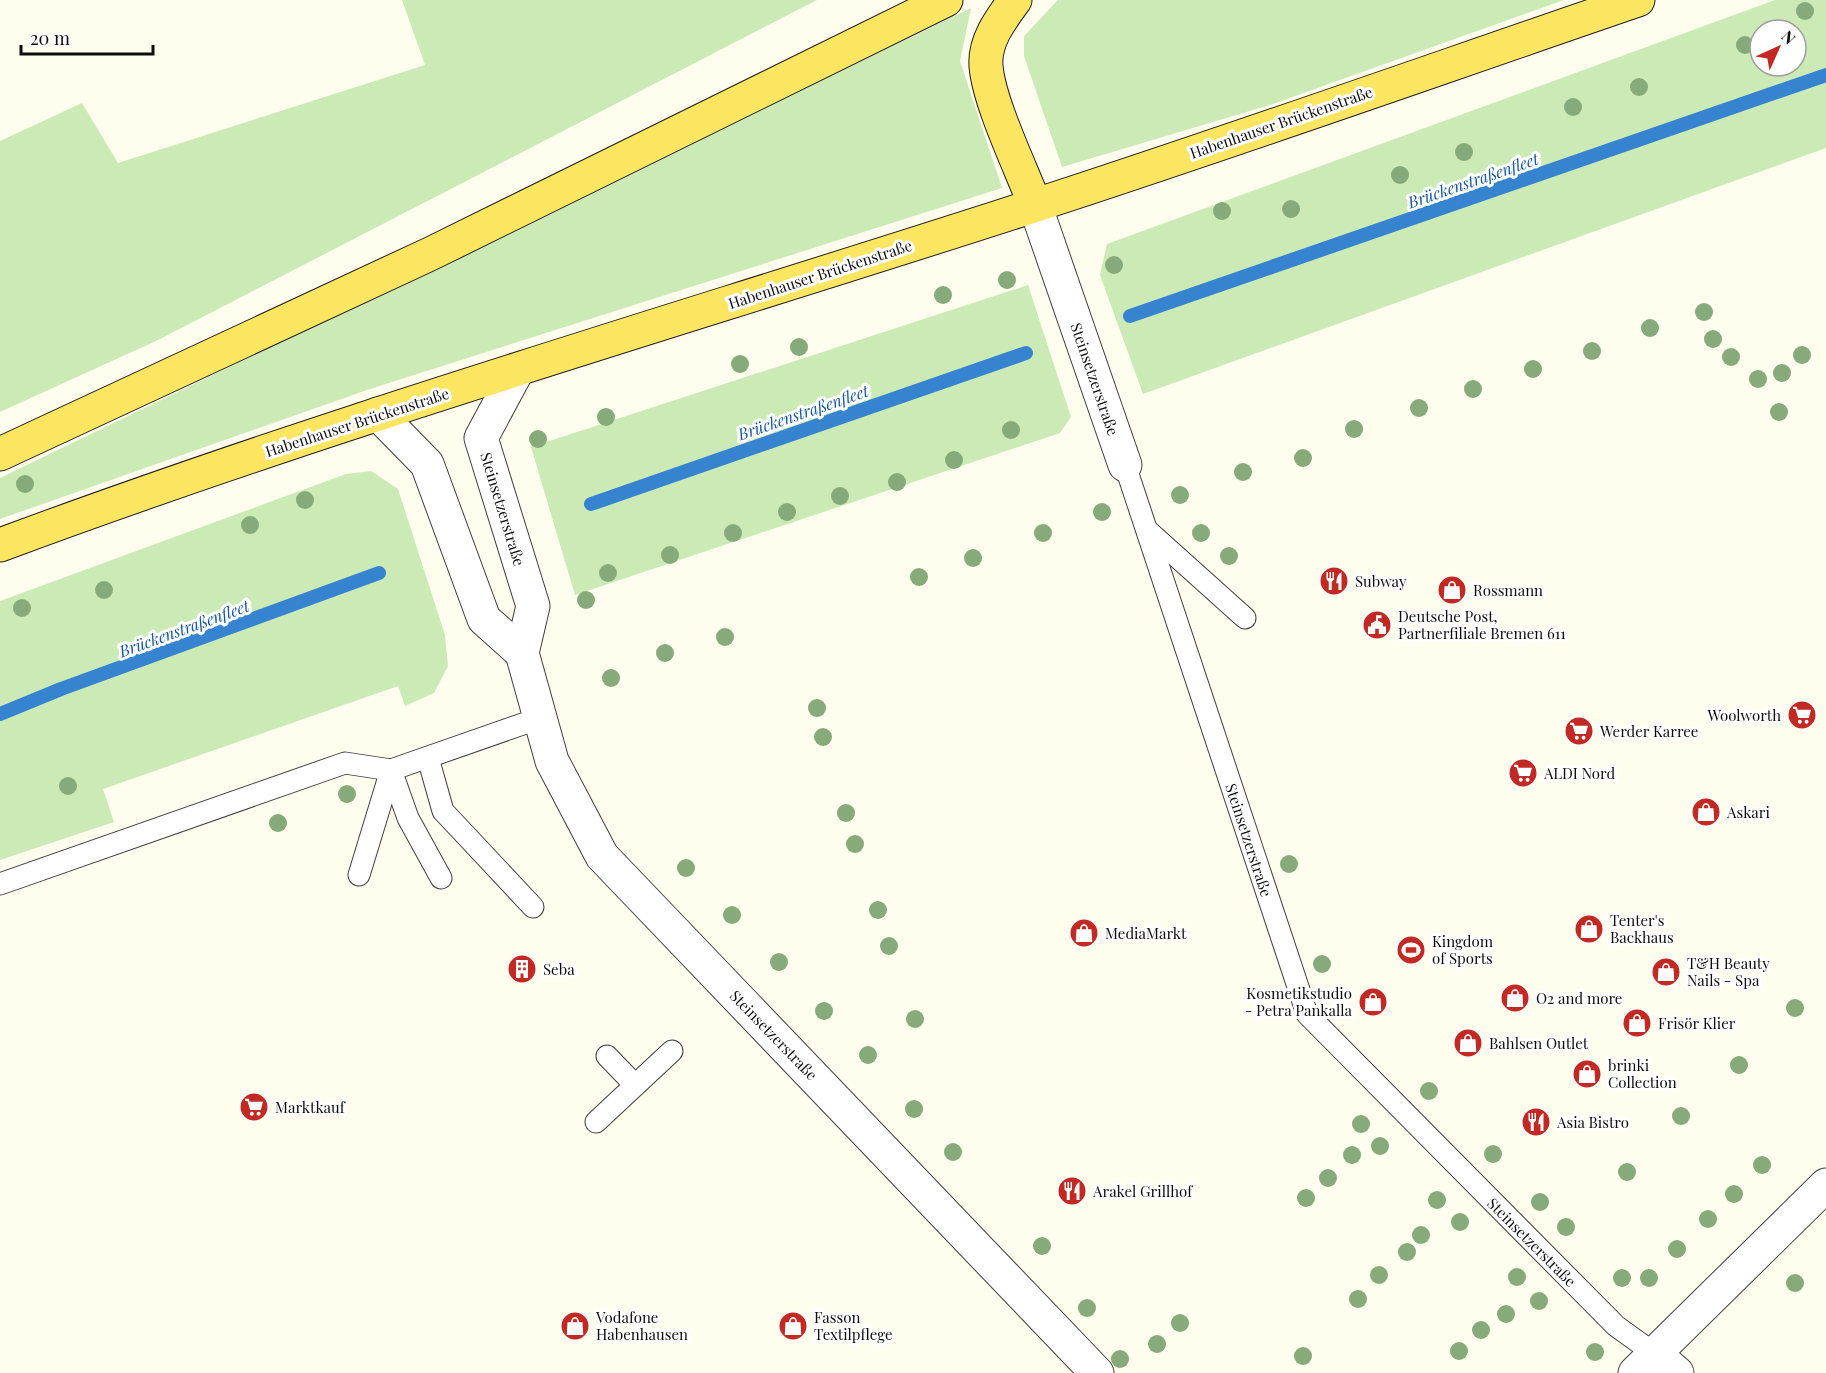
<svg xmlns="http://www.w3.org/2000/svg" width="1826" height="1373" font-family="'Playfair Display',serif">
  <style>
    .green { fill: #cceab6; fill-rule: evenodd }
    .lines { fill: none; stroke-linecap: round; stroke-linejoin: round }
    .stream { stroke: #3684d0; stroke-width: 14 }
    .lane-casing { stroke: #404040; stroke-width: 23 }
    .street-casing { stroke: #404040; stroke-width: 35 }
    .primary-casing { stroke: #1e1e1e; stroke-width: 35 }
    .lane { stroke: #fff; stroke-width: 21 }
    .street { stroke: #fff; stroke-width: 33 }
    .primary { stroke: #fbe561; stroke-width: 33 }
    .tree { fill: #87aa7a }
    .labels { text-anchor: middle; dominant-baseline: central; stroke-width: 6; stroke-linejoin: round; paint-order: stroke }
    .street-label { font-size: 15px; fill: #0d0d0d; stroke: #fff }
    .poi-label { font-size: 15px; fill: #0d0d0d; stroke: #fff; text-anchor: start }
    .water-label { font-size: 16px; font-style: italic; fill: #1456a2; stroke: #fff }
  </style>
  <rect width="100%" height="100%" fill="#fffdee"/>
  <!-- green -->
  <g class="green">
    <path d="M402,0H817L156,341L0,412V141L82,103L118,163L425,65Z"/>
    <path d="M1058,0H1564L1270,105L1062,167L1024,56V36Z"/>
    <path d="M1775,0H1826V148L1143,394L1100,275L1107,244ZM1760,30H1796V66H1760Z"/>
    <path d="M971,8L960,61L1002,188L370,389L0,519V478Z"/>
    <path d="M1028,285L1071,417L1060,433L575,595L531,447Z"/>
    <path d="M371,471L398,489L445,635L448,666L434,693L405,706L398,686L103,789L114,822L0,860V601L346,474Z"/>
  </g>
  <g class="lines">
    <!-- stream -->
    <g class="stream">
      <path d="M1130,316L1826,75"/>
      <path d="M591,504L1026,353"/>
      <path d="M0,714L61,689L379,573"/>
    </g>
    <!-- lane casing -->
    <g class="lane-casing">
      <g id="lane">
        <path d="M1125,465L1307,1014L1616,1326L1655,1354"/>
        <path d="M1147,530L1245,618"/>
        <path d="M428,758L443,811L533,907"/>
        <path d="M391,770L408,818L441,878"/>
        <path d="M359,875L391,770"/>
        <path d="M0,884L345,763L391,770L540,718"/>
        <path d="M607,1056L635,1085"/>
        <path d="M596,1122L672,1051"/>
      </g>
    </g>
    <!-- street casing -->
    <g class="street-casing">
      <g id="street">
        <path d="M1035,205L1125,465"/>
        <path d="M517,371L481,438L533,606L522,653L552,761L602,856L1097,1373"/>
        <path d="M378,414L427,464L484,619L522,653"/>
        <path d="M1655,1354L1677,1373"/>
        <path d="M1635,1373L1826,1185"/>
      </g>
    </g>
    <!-- primary casing -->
    <g class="primary-casing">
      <g id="primary">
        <path d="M1015,0C1001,19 984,41 986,66C989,103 1021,168 1035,205"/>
        <path d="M0,454L430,254L946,0"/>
        <path d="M0,545C339,419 687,318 1030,207C1234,141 1436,69 1638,0"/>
      </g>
    </g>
    <!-- lane -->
    <use href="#lane" class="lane"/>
    <!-- street -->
    <use href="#street" class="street"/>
    <!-- primary -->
    <use href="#primary" class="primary"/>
  </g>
  <!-- trees -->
  <g class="tree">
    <circle cx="1805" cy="11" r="9"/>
    <circle cx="1745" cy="45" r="9"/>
    <circle cx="1639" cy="87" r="9"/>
    <circle cx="1573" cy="107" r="9"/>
    <circle cx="1464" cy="152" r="9"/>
    <circle cx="1400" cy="175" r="9"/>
    <circle cx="1291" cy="209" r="9"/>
    <circle cx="1222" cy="211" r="9"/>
    <circle cx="1114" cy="265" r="9"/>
    <circle cx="1007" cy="280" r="9"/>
    <circle cx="943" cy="295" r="9"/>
    <circle cx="1704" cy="312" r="9"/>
    <circle cx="1650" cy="328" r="9"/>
    <circle cx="1713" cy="339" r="9"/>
    <circle cx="799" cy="347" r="9"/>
    <circle cx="1592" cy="351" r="9"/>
    <circle cx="1802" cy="355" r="9"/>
    <circle cx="1731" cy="357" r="9"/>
    <circle cx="740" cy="364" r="9"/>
    <circle cx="1533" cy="369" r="9"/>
    <circle cx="1782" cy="373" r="9"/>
    <circle cx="1758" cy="379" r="9"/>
    <circle cx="1473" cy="389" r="9"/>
    <circle cx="1419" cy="408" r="9"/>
    <circle cx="1779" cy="412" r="9"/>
    <circle cx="606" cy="417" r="9"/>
    <circle cx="1354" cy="429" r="9"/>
    <circle cx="1011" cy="430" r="9"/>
    <circle cx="538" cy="439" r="9"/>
    <circle cx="1303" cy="458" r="9"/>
    <circle cx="954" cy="460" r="9"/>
    <circle cx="1243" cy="472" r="9"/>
    <circle cx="897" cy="482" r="9"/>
    <circle cx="25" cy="484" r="9"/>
    <circle cx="1180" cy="495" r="9"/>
    <circle cx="840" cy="496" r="9"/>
    <circle cx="305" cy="500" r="9"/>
    <circle cx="787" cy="512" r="9"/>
    <circle cx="1102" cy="512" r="9"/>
    <circle cx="250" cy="525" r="9"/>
    <circle cx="733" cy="533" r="9"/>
    <circle cx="1043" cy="533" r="9"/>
    <circle cx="1201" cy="533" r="9"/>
    <circle cx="670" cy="555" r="9"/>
    <circle cx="1229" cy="556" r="9"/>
    <circle cx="973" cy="558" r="9"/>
    <circle cx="608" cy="573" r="9"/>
    <circle cx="919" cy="577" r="9"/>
    <circle cx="104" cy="590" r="9"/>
    <circle cx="586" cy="600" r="9"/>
    <circle cx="22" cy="608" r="9"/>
    <circle cx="725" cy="637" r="9"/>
    <circle cx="665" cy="653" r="9"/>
    <circle cx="611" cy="678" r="9"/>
    <circle cx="817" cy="708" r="9"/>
    <circle cx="823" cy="737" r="9"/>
    <circle cx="68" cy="786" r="9"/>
    <circle cx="347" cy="794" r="9"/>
    <circle cx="846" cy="813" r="9"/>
    <circle cx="278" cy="823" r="9"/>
    <circle cx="855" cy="844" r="9"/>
    <circle cx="1289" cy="864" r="9"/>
    <circle cx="686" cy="868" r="9"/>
    <circle cx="878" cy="910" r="9"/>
    <circle cx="732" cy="915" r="9"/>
    <circle cx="889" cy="946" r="9"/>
    <circle cx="779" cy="962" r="9"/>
    <circle cx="1322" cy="964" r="9"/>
    <circle cx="1795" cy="1008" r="9"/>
    <circle cx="824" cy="1011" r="9"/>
    <circle cx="915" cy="1019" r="9"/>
    <circle cx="868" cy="1055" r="9"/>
    <circle cx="1739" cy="1065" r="9"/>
    <circle cx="1429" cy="1091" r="9"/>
    <circle cx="914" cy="1109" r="9"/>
    <circle cx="1681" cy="1116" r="9"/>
    <circle cx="1361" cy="1124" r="9"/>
    <circle cx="1380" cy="1146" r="9"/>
    <circle cx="953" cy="1152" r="9"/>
    <circle cx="1493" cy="1154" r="9"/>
    <circle cx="1352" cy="1155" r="9"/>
    <circle cx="1762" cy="1165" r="9"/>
    <circle cx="1627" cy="1172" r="9"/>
    <circle cx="1328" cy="1178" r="9"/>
    <circle cx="1734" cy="1194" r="9"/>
    <circle cx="1306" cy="1198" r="9"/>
    <circle cx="1437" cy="1200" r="9"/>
    <circle cx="1540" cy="1202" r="9"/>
    <circle cx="1708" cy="1219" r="9"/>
    <circle cx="1460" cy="1222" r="9"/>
    <circle cx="1566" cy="1227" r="9"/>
    <circle cx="1421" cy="1235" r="9"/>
    <circle cx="1042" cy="1246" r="9"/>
    <circle cx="1677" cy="1249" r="9"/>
    <circle cx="1407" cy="1252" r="9"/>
    <circle cx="1379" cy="1275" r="9"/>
    <circle cx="1517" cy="1277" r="9"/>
    <circle cx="1622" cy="1278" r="9"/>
    <circle cx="1649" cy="1278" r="9"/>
    <circle cx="1795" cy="1283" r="9"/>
    <circle cx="1358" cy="1299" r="9"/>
    <circle cx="1539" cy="1301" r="9"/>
    <circle cx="1087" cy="1308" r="9"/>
    <circle cx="1506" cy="1314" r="9"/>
    <circle cx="1180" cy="1323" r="9"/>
    <circle cx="1481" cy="1330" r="9"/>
    <circle cx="1157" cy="1344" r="9"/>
    <circle cx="1459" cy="1351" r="9"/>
    <circle cx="1595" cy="1352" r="9"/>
    <circle cx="1303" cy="1356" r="9"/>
    <circle cx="1120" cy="1359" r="9"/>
  </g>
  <!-- icons -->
  <defs>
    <g id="restaurant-disc" transform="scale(1.5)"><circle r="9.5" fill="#c12922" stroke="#fff"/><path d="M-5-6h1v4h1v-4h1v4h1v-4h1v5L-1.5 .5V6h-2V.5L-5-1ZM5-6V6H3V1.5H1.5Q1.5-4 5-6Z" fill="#fff"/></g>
    <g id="shop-disc" transform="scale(1.5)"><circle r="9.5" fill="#c12922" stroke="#fff"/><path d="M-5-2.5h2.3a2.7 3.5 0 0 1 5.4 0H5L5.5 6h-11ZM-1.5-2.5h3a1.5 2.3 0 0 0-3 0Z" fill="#fff"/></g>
    <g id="civic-disc" transform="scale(1.5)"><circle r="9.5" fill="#c12922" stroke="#fff"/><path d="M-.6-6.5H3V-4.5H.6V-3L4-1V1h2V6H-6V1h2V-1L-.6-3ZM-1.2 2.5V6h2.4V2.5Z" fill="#fff"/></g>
    <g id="supermarket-disc" transform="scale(1.5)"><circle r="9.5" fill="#c12922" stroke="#fff"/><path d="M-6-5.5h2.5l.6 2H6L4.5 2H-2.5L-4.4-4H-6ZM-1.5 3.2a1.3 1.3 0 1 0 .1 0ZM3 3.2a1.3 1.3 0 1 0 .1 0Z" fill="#fff"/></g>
    <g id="stadium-disc" transform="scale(1.5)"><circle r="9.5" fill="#c12922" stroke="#fff"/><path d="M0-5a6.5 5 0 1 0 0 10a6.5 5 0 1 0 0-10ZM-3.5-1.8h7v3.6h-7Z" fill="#fff"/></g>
    <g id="building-disc" transform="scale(1.5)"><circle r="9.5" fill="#c12922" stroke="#fff"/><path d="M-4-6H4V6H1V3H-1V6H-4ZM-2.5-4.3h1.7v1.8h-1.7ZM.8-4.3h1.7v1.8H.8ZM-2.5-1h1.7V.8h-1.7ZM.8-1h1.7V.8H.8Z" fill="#fff"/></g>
  </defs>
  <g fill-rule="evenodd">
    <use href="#restaurant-disc" x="1334" y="581"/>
    <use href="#shop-disc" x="1452" y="590"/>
    <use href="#civic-disc" x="1377" y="625"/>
    <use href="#supermarket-disc" x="1802" y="715"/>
    <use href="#supermarket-disc" x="1579" y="731"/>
    <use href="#supermarket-disc" x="1523" y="773"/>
    <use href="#shop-disc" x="1706" y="812"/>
    <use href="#shop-disc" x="1589" y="929"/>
    <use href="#shop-disc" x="1084" y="933"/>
    <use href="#stadium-disc" x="1411" y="950"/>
    <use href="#building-disc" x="522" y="969"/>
    <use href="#shop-disc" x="1666" y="972"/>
    <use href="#shop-disc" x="1515" y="998"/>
    <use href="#shop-disc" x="1373" y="1002"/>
    <use href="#shop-disc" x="1637" y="1023"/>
    <use href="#shop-disc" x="1468" y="1043"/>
    <use href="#shop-disc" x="1587" y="1074"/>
    <use href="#supermarket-disc" x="254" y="1107"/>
    <use href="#restaurant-disc" x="1536" y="1122"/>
    <use href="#restaurant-disc" x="1072" y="1191"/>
    <use href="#shop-disc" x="575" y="1326"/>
    <use href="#shop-disc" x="793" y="1326"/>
  </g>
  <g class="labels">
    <!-- street labels -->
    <g class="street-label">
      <text transform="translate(1281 122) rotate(-19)">Habenhauser Brückenstraße</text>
      <text transform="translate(820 274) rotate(-18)">Habenhauser Brückenstraße</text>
      <text transform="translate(1095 379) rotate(71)">Steinsetzerstraße</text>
      <text transform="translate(357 422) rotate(-18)">Habenhauser Brückenstraße</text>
      <text transform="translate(503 509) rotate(73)">Steinsetzerstraße</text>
      <text transform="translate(1249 840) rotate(72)">Steinsetzerstraße</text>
      <text transform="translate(774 1035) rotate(46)">Steinsetzerstraße</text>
      <text transform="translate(1532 1242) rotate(45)">Steinsetzerstraße</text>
    </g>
    <!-- poi labels -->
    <g class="poi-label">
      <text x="1355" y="581">Subway</text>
      <text x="1473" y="590">Rossmann</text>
      <text x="1398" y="616">Deutsche Post,<tspan x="1398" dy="17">Partnerfiliale Bremen 611</tspan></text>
      <text x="1781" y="715" text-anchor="end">Woolworth</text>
      <text x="1600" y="731">Werder Karree</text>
      <text x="1544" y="773">ALDI Nord</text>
      <text x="1727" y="812">Askari</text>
      <text x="1610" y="920">Tenter's<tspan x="1610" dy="17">Backhaus</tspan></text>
      <text x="1105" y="933">MediaMarkt</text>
      <text x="1432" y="941">Kingdom<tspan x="1432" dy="17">of Sports</tspan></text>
      <text x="1687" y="963">T&amp;H Beauty<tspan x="1687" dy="17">Nails - Spa</tspan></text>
      <text x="543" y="969">Seba</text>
      <text x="1352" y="993" text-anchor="end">Kosmetikstudio<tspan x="1352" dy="17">- Petra Pankalla</tspan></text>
      <text x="1536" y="998">O2 and more</text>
      <text x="1658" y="1023">Frisör Klier</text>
      <text x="1489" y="1043">Bahlsen Outlet</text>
      <text x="1608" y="1065">brinki<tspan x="1608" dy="17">Collection</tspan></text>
      <text x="275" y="1107">Marktkauf</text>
      <text x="1557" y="1122">Asia Bistro</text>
      <text x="1093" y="1191">Arakel Grillhof</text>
      <text x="596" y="1317">Vodafone<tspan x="596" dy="17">Habenhausen</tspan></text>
      <text x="814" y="1317">Fasson<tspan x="814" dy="17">Textilpflege</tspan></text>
    </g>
    <!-- water labels -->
    <g class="water-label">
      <text transform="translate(1473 180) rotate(-19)">Brückenstraßenfleet</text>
      <text transform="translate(803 412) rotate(-19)">Brückenstraßenfleet</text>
      <text transform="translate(184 628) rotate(-20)">Brückenstraßenfleet</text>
    </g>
  </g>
  <!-- north arrow -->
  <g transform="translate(1778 48) rotate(45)"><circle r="28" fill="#ffffff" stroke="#9e9e9e" stroke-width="1.5"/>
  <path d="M0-4.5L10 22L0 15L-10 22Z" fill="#c12922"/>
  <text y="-9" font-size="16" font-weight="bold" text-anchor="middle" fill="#0d0d0d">N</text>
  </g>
  <!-- scale -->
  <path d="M21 45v9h132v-9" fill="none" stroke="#0d0d0d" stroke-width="3"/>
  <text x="30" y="45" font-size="18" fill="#0d0d0d" stroke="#ffffff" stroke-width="4.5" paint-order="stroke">20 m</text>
</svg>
